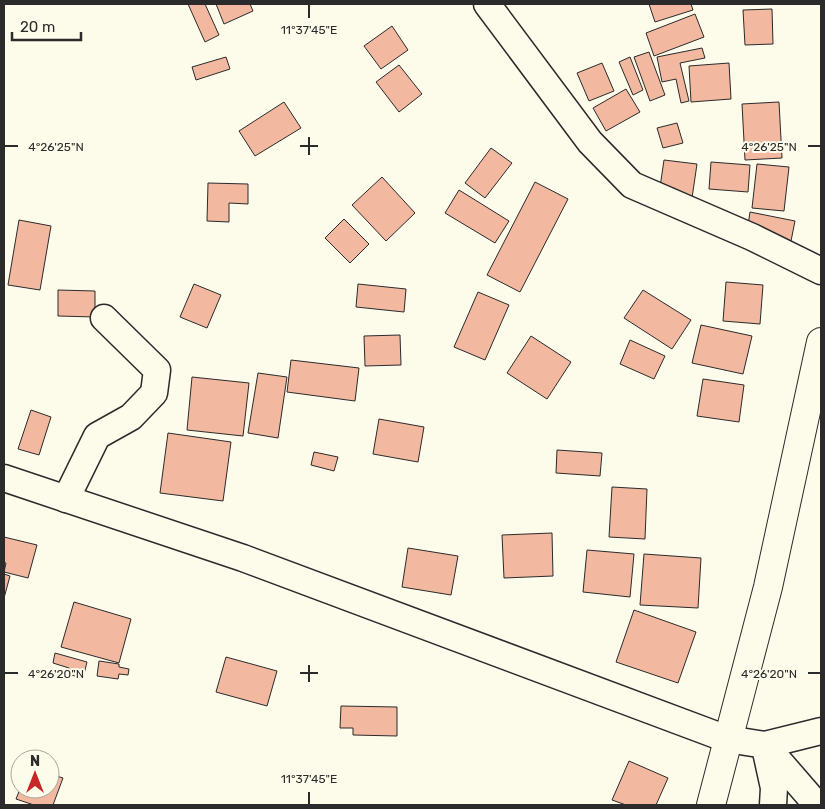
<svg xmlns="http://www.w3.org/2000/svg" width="825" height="809" font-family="Rubik,sans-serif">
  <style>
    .building { fill: #f2b8a0; stroke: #2b2b2b }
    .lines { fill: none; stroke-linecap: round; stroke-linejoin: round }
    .minor-casing { stroke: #2b2b2b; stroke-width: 29 }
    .highway-casing { stroke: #2b2b2b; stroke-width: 30 }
    .minor { stroke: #fdfbea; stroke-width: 26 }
    .highway { stroke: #fdfbea; stroke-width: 28 }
    .ticks { fill: none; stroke: #2b2b2b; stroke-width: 2 }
    .ticks-label { font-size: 12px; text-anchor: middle; fill: #2b2b2b; stroke: #fdfbea; stroke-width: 4; stroke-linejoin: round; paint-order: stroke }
  </style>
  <rect width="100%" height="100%" fill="#fdfbea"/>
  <!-- building -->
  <g class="building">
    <path d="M188,4H205L219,35L205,42Z"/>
    <path d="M216,4H250L253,11L224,24Z"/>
    <path d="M649,4H691L693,10L655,22Z"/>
    <path d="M772,9L773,44L745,45L743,10Z"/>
    <path d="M695,14L704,37L654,56L646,33Z"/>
    <path d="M392,26L408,50L381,69L364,46Z"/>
    <path d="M702,48L705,58L680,63L689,101L681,103L676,79L662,82L657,57Z"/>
    <path d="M649,52L665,95L650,101L634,57Z"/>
    <path d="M226,57L230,69L196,80L192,67Z"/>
    <path d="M630,57L643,90L633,95L619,62Z"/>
    <path d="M602,63L614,91L589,101L577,73Z"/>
    <path d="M729,63L731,99L691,102L689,66Z"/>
    <path d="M399,65L422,94L399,112L376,82Z"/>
    <path d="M626,89L640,112L606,131L593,108Z"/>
    <path d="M284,102L301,128L255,156L239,131Z"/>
    <path d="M779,102L782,158L745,160L742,104Z"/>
    <path d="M677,123L683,143L663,148L657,128Z"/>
    <path d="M491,148L512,163L485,198L465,183Z"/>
    <path d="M664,160L697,164L692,198L659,194Z"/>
    <path d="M711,162L750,165L748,192L709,189Z"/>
    <path d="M757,164L789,167L784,211L752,208Z"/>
    <path d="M382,177L415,213L386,241L352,205Z"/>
    <path d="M535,182L568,199L520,292L487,275Z"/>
    <path d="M208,183L248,184V204L229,203V222L207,221Z"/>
    <path d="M459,190L509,221L495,243L445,213Z"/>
    <path d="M750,212L795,221L791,241L747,232Z"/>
    <path d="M344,219L369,244L350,263L325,238Z"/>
    <path d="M19,220L51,226L40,290L8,285Z"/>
    <path d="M726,282L763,285L760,324L723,321Z"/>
    <path d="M194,284L221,295L207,328L180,317Z"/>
    <path d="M358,284L406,289L404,312L356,307Z"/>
    <path d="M58,290L95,291V317L58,316Z"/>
    <path d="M643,290L691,320L672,349L624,318Z"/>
    <path d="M478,292L509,305L485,360L454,347Z"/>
    <path d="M701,325L752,336L743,374L692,363Z"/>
    <path d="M400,335L401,365L365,366L364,336Z"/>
    <path d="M531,336L571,362L547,399L507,373Z"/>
    <path d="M630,340L665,356L654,379L620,364Z"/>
    <path d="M291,360L359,368L355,401L287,392Z"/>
    <path d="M258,373L287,377L278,438L248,433Z"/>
    <path d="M192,377L249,383L243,436L187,430Z"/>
    <path d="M703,379L744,385L739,422L697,416Z"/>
    <path d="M31,410L51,417L39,455L18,449Z"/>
    <path d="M379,419L424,427L418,462L373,454Z"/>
    <path d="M168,433L231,442L223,501L160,493Z"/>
    <path d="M557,450L602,453L600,476L556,473Z"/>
    <path d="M314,452L338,457L334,471L311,465Z"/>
    <path d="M612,487L647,489L645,539L609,537Z"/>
    <path d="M552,533L553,576L504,578L502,535Z"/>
    <path d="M4,537L37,545L28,578L4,572L6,563L4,562Z"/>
    <path d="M408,548L458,556L451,595L402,587Z"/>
    <path d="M587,550L634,554L630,597L583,592Z"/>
    <path d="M644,554L701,558L698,608L640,605Z"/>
    <path d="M4,574L10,576L4,598Z"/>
    <path d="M74,602L131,619L119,663L61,647Z"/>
    <path d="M634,610L696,632L678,683L616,662Z"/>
    <path d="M55,653L87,662L83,678L67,674L69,668L53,663Z"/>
    <path d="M226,657L277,671L267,706L216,692Z"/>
    <path d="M99,661L119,664V667L129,669L128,675L119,674L118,679L97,676Z"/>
    <path d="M341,706L397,707V736L353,735V728H340Z"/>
    <path d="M629,761L668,778L656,805H626L612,800Z"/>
    <path d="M50,774L63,778L53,805H34L16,799L20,789H50Z"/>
  </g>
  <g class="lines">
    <!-- minor casing -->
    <g class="minor-casing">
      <g id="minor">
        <path d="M487,4L590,142L632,185L752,237L821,271"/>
        <path d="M4,478L243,558L727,739L765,745L821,731"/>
        <path d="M66,499L97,436L131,417L154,393L157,370L104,318"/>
        <path d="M765,745L817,805"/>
        <path d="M765,747L774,788L773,805"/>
      </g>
    </g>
    <!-- highway casing -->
    <g class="highway-casing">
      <path id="highway" d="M711,805L768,587L821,342"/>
    </g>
    <!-- minor -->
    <use href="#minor" class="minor"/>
    <!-- highway -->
    <use href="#highway" class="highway"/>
  </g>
  <!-- ticks -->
  <path class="ticks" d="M309,5V18M309,137V155M5,146H18M300,146H318M808,146H820M309,665V682M5,673H18M300,673H318M808,673H820M309,792V804"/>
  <g class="ticks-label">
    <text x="309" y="34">11°37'45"E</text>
    <text x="56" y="151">4°26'25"N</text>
    <text x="769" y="151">4°26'25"N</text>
    <text x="56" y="678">4°26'20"N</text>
    <text x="769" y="678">4°26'20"N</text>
    <text x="309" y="783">11°37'45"E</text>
  </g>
  <!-- border -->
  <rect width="825" height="809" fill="none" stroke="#2b2b2b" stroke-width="10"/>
  <!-- north arrow -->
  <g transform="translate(35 774)"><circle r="24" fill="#fdfbea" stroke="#a9a89e"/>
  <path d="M0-4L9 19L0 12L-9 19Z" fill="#c62828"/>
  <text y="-8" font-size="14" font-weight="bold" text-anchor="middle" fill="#2b2b2b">N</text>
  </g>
  <!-- scale -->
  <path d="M12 32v8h69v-8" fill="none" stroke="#2b2b2b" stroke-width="2.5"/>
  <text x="20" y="32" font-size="15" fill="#2b2b2b" stroke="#fdfbea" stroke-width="4" paint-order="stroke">20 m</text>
</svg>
